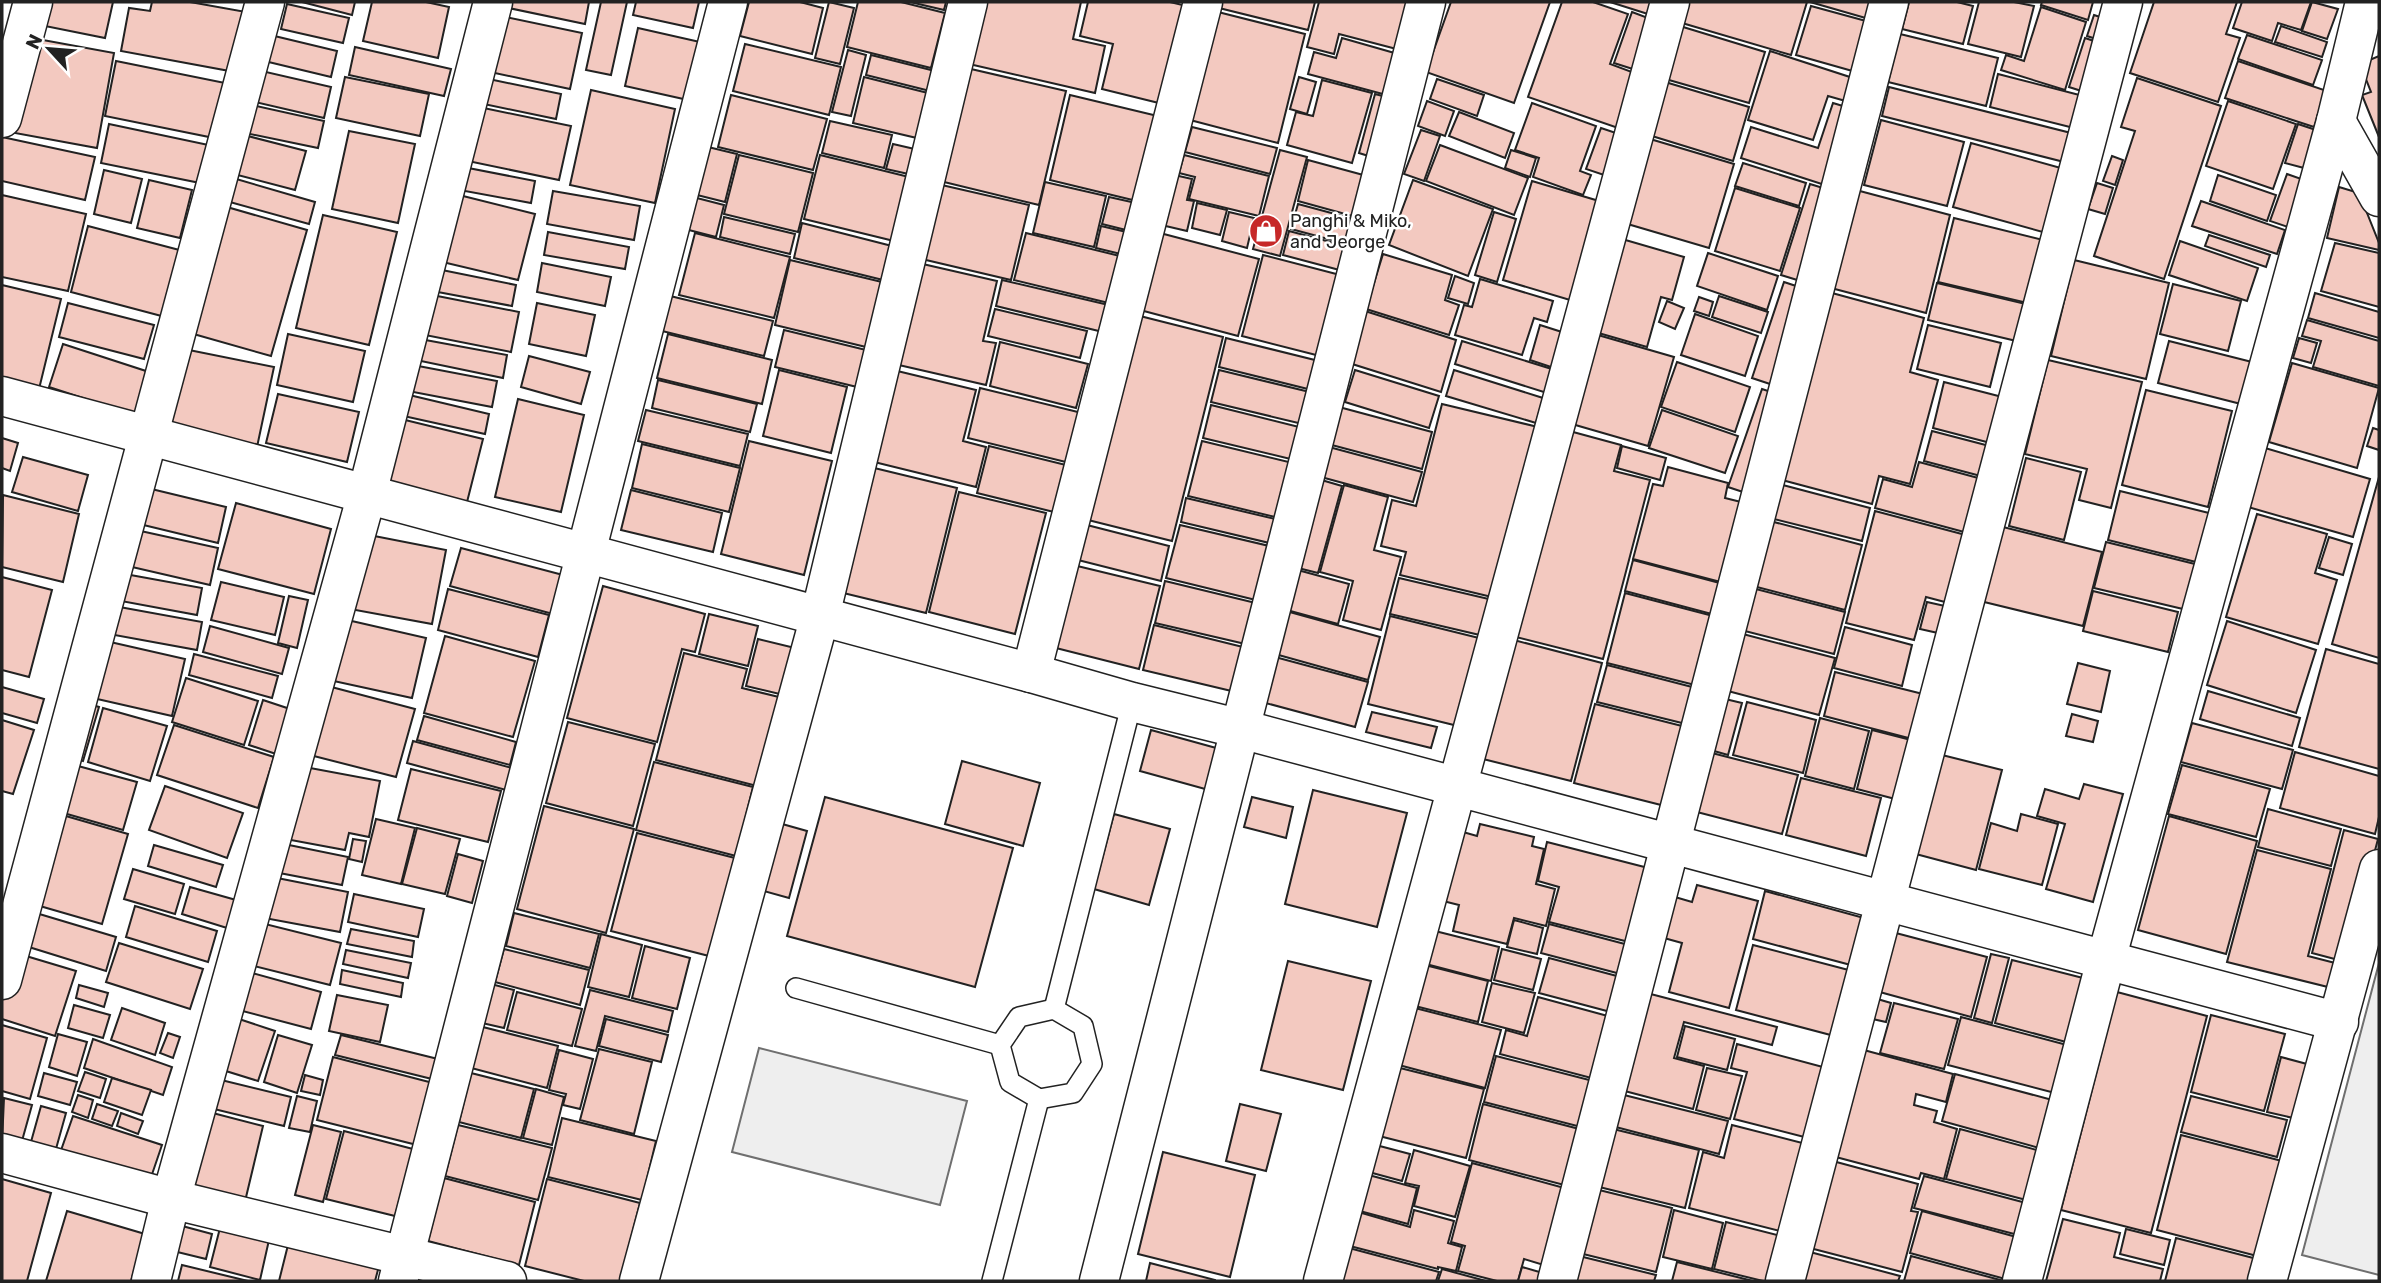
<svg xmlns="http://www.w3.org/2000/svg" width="2381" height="1283" font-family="Rubik,sans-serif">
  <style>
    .green { fill: #eee; stroke: #6f6f6f; stroke-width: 2 }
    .building { fill: #f3c9c0; stroke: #222; stroke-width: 2 }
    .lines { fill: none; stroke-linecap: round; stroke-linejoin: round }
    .service-casing { stroke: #222; stroke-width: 22 }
    .minor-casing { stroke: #222; stroke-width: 41 }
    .tertiary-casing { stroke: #222; stroke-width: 41 }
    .service { stroke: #fff; stroke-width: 19 }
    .minor { stroke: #fff; stroke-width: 38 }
    .tertiary { stroke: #fff; stroke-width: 38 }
    .labels { text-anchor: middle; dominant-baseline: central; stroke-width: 5; stroke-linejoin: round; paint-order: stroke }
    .poi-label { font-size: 18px; fill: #222; stroke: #fff; text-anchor: start }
  </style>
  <rect width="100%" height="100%" fill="#fff"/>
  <!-- green -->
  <g class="green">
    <path d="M2379,963V1275L2302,1255Z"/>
    <path d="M759,1048L967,1101L940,1205L732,1152Z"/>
  </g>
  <!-- building -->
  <g class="building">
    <path d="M50,2H113L105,38L45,26Z"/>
    <path d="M152,2H190L246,12L235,72L121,51L129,8L150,11Z"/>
    <path d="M302,2H355L352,15Z"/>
    <path d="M372,2H426L449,7L438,58L363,41Z"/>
    <path d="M500,2H589L585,24L499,6Z"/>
    <path d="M601,2H627L611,75L586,70Z"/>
    <path d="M636,2H699L693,28L633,15Z"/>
    <path d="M749,2H800L823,8L812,54L740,36Z"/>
    <path d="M829,2L854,8L840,64L815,58Z"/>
    <path d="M858,2H901L945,13L931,68L847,47Z"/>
    <path d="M910,2H946L944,10Z"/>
    <path d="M984,2H1081L1073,39L1105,46L1095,93L969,64Z"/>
    <path d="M1088,2H1170L1195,8L1171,106L1102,89L1113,44L1080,36Z"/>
    <path d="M1221,2H1315L1308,30L1219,8Z"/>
    <path d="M1319,2H1420L1408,52L1339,34L1334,54L1307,47Z"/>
    <path d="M1451,2H1550L1514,103L1426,72Z"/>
    <path d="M1562,2H1593L1628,14L1610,64L1640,75L1621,129L1528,97Z"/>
    <path d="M1610,2H1655L1651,15Z"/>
    <path d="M1688,2H1807L1791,55L1682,23Z"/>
    <path d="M1810,2H1882L1876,21Z"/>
    <path d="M1909,2H1957L1973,6L1963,44L1902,29Z"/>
    <path d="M1979,2H2014L2034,6L2021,57L1968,44Z"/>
    <path d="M2042,2H2093L2088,20L2041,5Z"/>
    <path d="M2154,2H2237L2226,34L2240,38L2218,102L2130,73Z"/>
    <path d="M2242,2H2311L2301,30L2278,23L2272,41L2233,28Z"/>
    <path d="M2312,2L2338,9L2327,39L2302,31Z"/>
    <path d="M287,4L349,18L343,43L281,29Z"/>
    <path d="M1811,6L1877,24L1863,74L1796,55Z"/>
    <path d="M2041,7L2086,22L2065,90L2001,70L2006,55L2024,61Z"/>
    <path d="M1218,12L1305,34L1278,143L1190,120Z"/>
    <path d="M1632,12L1656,21L1639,71L1614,63Z"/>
    <path d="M2094,15L2115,22L2108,43L2087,36Z"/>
    <path d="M501,16L582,33L570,89L490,72Z"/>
    <path d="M1670,23L1765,52L1749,103L1655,76Z"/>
    <path d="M2281,26L2327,42L2322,57L2275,42Z"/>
    <path d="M638,28L700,42L688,100L625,86Z"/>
    <path d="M262,33L337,51L331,77L256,59Z"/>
    <path d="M1900,34L1998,58L1986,106L1888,82Z"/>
    <path d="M2247,35L2322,60L2313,85L2238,59Z"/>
    <path d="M32,38L114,53L97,148L15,133Z"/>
    <path d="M1342,38L1405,56L1394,97L1308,74L1314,52L1336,58Z"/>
    <path d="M2085,38L2109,46L2094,95L2069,87Z"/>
    <path d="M745,44L841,67L829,115L733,91Z"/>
    <path d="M355,47L451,69L444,96L349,75Z"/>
    <path d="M848,50L866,55L851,116L832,112Z"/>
    <path d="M1770,51L1856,79L1849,102L1828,96L1813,140L1748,120Z"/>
    <path d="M871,55L935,71L930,91L866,75Z"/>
    <path d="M2379,56V137L2362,95L2371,92L2360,64Z"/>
    <path d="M116,61L230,84L219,139L105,116Z"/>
    <path d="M2238,61L2327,91L2314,127L2225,98Z"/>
    <path d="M253,69L331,87L324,118L246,100Z"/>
    <path d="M971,69L1066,91L1039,205L944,182Z"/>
    <path d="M1998,74L2091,98L2082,130L1990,107Z"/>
    <path d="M345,77L429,94L420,136L336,118Z"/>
    <path d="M864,77L932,94L921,139L853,123Z"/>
    <path d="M1299,77L1316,82L1307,114L1290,109Z"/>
    <path d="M484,78L561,94L556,119L479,103Z"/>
    <path d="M2137,78L2221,106L2164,279L2094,256L2135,131L2121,127Z"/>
    <path d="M1437,79L1484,95L1477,116L1430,99Z"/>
    <path d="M1655,79L1749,107L1733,161L1639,132Z"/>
    <path d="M1322,80L1372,93L1352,163L1287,145L1296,112L1313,116Z"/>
    <path d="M1889,87L2083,136L2076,165L1882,116Z"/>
    <path d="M591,90L675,109L655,203L570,185Z"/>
    <path d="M1375,94L1394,99L1378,159L1359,153Z"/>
    <path d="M731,95L827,119L813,170L718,147Z"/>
    <path d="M1070,95L1166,118L1145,203L1050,180Z"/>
    <path d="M1427,101L1454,111L1445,136L1418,126Z"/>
    <path d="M2228,101L2296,124L2273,189L2206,166Z"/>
    <path d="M243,103L324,121L318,148L236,131Z"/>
    <path d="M1532,103L1596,126L1580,171L1591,175L1583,195L1533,177L1539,158L1515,150Z"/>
    <path d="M1833,103L1856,110L1831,187L1741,158L1751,127L1818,148Z"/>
    <path d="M474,106L571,126L559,180L463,160Z"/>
    <path d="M1459,112L1514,133L1505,158L1449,136Z"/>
    <path d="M1881,120L1964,142L1947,206L1864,185Z"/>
    <path d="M830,121L892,135L884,168L822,153Z"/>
    <path d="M109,124L218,147L210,185L101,163Z"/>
    <path d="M2298,124L2316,130L2304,168L2285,163Z"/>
    <path d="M1192,127L1277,148L1270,174L1185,152Z"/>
    <path d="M1601,128L1625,136L1610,177L1586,169Z"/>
    <path d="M1421,130L1440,136L1424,181L1404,174Z"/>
    <path d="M349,131L415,144L398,223L332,209Z"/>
    <path d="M236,133L306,151L295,190L226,172Z"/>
    <path d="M1640,136L1734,164L1709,248L1614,220Z"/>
    <path d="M2,137L95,157L85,200L2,181Z"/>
    <path d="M1971,143L2075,172L2057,236L1953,207Z"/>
    <path d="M893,144L919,150L913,175L886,169Z"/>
    <path d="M1440,145L1528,178L1514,215L1426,181Z"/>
    <path d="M708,147L737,154L725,202L697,195Z"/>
    <path d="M1280,150L1307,157L1280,256L1253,249Z"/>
    <path d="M1511,150L1536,158L1530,177L1505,168Z"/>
    <path d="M739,155L813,173L798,232L724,214Z"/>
    <path d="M820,155L909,177L894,241L804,219Z"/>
    <path d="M1184,155L1269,176L1259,216L1189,199L1195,177L1179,173Z"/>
    <path d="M2112,156L2123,160L2115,185L2103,181Z"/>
    <path d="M1308,160L1367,176L1356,217L1298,201Z"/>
    <path d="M1743,163L1806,183L1799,206L1735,186Z"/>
    <path d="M458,166L535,181L531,203L454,189Z"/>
    <path d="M104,170L142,179L131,223L94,214Z"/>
    <path d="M1170,174L1192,179L1187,200L1194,201L1187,231L1157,224Z"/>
    <path d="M2287,174L2310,182L2294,229L2270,221Z"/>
    <path d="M2218,175L2276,195L2267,221L2210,201Z"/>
    <path d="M226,176L315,202L309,224L219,199Z"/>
    <path d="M149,180L192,190L180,238L137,228Z"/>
    <path d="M1413,180L1493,209L1468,276L1389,245Z"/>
    <path d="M1532,181L1599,201L1570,300L1503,280Z"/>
    <path d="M1045,182L1106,196L1094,247L1033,233Z"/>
    <path d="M933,183L1029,205L1011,280L909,256Z"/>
    <path d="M2097,183L2113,188L2105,214L2088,209Z"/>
    <path d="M1810,184L1836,192L1807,283L1781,275Z"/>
    <path d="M2339,187L2359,193L2379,243V250L2327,238Z"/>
    <path d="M1735,188L1800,208L1780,271L1715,251Z"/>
    <path d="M1856,190L1950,215L1926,313L1831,288Z"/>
    <path d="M553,191L640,206L634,240L547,224Z"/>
    <path d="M451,193L535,214L518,280L434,260Z"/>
    <path d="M2,195L86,214L68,291L2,277Z"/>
    <path d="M689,196L724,205L716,237L681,228Z"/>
    <path d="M1109,197L1145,205L1138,233L1102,224Z"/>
    <path d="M2201,201L2285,230L2277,254L2192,226Z"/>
    <path d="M1197,203L1227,210L1220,235L1192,228Z"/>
    <path d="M1298,204L1361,221L1354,246L1291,229Z"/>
    <path d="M220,205L307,230L271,356L183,331Z"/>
    <path d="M1229,212L1254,218L1247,248L1222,241Z"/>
    <path d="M1494,212L1516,219L1497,282L1475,275Z"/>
    <path d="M323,215L397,232L369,345L296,328Z"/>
    <path d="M724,217L795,234L790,254L720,237Z"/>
    <path d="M1954,218L2055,243L2040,306L1938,282Z"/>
    <path d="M802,223L892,246L883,280L794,258Z"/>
    <path d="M88,226L187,252L169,318L71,292Z"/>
    <path d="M1101,226L1135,234L1129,256L1096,248Z"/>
    <path d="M1289,231L1353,248L1347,272L1283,255Z"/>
    <path d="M548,232L629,247L625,269L544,255Z"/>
    <path d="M695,233L790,257L774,318L679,295Z"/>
    <path d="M1026,233L1128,258L1117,305L1014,280Z"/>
    <path d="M1160,233L1259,259L1238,336L1140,310Z"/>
    <path d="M2209,235L2270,255L2266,267L2205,246Z"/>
    <path d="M1622,239L1684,257L1672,300L1661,297L1647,347L1595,332Z"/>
    <path d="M2180,241L2258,268L2247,301L2169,275Z"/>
    <path d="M2335,243L2379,253V307L2321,291Z"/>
    <path d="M1708,253L1778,276L1767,310L1697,286Z"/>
    <path d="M1383,254L1452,275L1445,300L1459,305L1449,335L1366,309Z"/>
    <path d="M1263,255L1344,276L1324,357L1242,336Z"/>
    <path d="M790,260L882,282L866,347L775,325Z"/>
    <path d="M2074,260L2169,283L2146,379L2051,356Z"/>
    <path d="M914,262L997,281L983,341L996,343L986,385L890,363Z"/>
    <path d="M542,263L611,277L605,306L537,292Z"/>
    <path d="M432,268L516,285L512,306L427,290Z"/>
    <path d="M1455,276L1474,283L1468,304L1448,298Z"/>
    <path d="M1480,279L1553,301L1547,322L1534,318L1522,355L1455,335L1464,305L1472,307Z"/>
    <path d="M1002,280L1113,306L1107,333L996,306Z"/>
    <path d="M1784,282L1808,290L1776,386L1752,378Z"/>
    <path d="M1937,283L2038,307L2029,344L1928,320Z"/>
    <path d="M2173,284L2241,301L2228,351L2160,334Z"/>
    <path d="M2,285L61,299L39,389L2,380Z"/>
    <path d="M1832,293L1924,318L1910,372L1938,380L1910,484L1879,476L1872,504L1782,480Z"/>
    <path d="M2315,293L2379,312V338L2308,318Z"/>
    <path d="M427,294L519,312L511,352L420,334Z"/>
    <path d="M666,295L773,321L764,356L658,330Z"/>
    <path d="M1719,296L1768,312L1761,333L1712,317Z"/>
    <path d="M1699,297L1713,302L1709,316L1694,311Z"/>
    <path d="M1667,301L1684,308L1675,329L1659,322Z"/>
    <path d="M68,303L154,325L144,359L59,337Z"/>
    <path d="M537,303L595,315L586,356L529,344Z"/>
    <path d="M995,309L1087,331L1080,358L988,336Z"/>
    <path d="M1365,311L1456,340L1441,392L1349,363Z"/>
    <path d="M1695,314L1758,336L1745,376L1681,355Z"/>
    <path d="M1136,315L1223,337L1172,541L1084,519Z"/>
    <path d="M2307,320L2379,341V386L2313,367L2321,341L2302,336Z"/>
    <path d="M1540,325L1565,333L1554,368L1530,360Z"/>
    <path d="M1928,325L2001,343L1990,387L1917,369Z"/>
    <path d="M784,330L866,350L857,387L775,367Z"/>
    <path d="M1591,333L1674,357L1648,446L1565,422Z"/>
    <path d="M288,334L365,351L353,402L277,385Z"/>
    <path d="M668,334L772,360L762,404L657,378Z"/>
    <path d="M1226,338L1327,363L1320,392L1219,367Z"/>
    <path d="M2299,338L2317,343L2311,363L2293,358Z"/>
    <path d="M420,339L507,355L503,378L416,360Z"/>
    <path d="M1462,341L1555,370L1547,393L1455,364Z"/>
    <path d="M2169,341L2252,362L2241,404L2158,383Z"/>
    <path d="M1000,342L1088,364L1076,408L990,386Z"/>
    <path d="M63,344L149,372L135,415L49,387Z"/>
    <path d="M179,348L274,367L257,447L162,428Z"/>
    <path d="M529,356L590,372L581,404L521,387Z"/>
    <path d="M2048,360L2142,382L2111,508L2079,500L2087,469L2025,454Z"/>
    <path d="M1677,362L1750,387L1735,432L1661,407Z"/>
    <path d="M2292,363L2379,388L2357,468L2269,442Z"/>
    <path d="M413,365L497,381L492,407L408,391Z"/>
    <path d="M889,369L976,390L963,441L986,447L976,487L866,460Z"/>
    <path d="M779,370L847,387L831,453L763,436Z"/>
    <path d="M1219,370L1318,394L1311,426L1211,402Z"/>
    <path d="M1355,370L1439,396L1429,428L1345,402Z"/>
    <path d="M1454,370L1543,398L1536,423L1446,396Z"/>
    <path d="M658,380L757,404L750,432L652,408Z"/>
    <path d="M1944,382L2014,400L2002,446L1933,428Z"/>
    <path d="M980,388L1086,414L1074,464L968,438Z"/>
    <path d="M1762,389L1783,396L1749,494L1728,487Z"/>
    <path d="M2146,390L2232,411L2208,507L2122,485Z"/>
    <path d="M278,394L359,412L347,462L266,443Z"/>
    <path d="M405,394L489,414L485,434L399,415Z"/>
    <path d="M518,399L584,415L561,512L495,497Z"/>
    <path d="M1442,404L1538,427L1496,598L1400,575L1406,552L1381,546L1392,500L1416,506Z"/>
    <path d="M1211,405L1311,430L1303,462L1203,438Z"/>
    <path d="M1339,407L1432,432L1422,469L1328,444Z"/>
    <path d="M646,410L748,434L740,466L638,441Z"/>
    <path d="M1662,410L1738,436L1725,473L1649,448Z"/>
    <path d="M397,418L483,439L466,506L380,483Z"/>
    <path d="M2373,428L2379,430V450L2367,446Z"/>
    <path d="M1562,429L1621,445L1614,471L1650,480L1603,659L1508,635Z"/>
    <path d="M1932,431L2001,449L1992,479L1924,461Z"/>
    <path d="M2,438L18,443L10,471L2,468Z"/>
    <path d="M749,441L832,461L804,575L721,554Z"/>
    <path d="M1202,441L1301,465L1288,520L1188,496Z"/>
    <path d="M642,444L740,468L729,512L632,488Z"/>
    <path d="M989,446L1070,466L1058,513L977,493Z"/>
    <path d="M1622,446L1666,458L1660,480L1617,468Z"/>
    <path d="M1329,447L1422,472L1413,502L1321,477Z"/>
    <path d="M2265,448L2370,479L2353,537L2248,507Z"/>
    <path d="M23,457L88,475L78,511L12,492Z"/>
    <path d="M2026,458L2081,472L2064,540L2009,526Z"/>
    <path d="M1919,462L1993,482L1979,536L1875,508L1883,479L1912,487Z"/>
    <path d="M866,466L957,488L926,613L835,591Z"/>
    <path d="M1668,467L1728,483L1725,498L1753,505L1732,585L1633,559L1653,484L1663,486Z"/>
    <path d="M2379,477V658L2332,644Z"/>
    <path d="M1318,479L1342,486L1318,573L1294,567Z"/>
    <path d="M1779,484L1870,508L1862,541L1770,518Z"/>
    <path d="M1344,485L1388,497L1374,550L1401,557L1381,630L1343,620L1353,581L1320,572Z"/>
    <path d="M139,486L226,507L218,543L131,522Z"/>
    <path d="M631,490L722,513L713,552L621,530Z"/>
    <path d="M2120,491L2209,513L2196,562L2108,540Z"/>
    <path d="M959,492L1046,513L1015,634L929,612Z"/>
    <path d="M3,495L79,514L63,582L2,567Z"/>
    <path d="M1186,498L1288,522L1282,546L1181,522Z"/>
    <path d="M236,503L331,529L314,594L218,569Z"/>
    <path d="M1875,511L1977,538L1960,606L1926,597L1914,640L1846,623Z"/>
    <path d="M2257,514L2327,534L2315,573L2337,580L2318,644L2226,617Z"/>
    <path d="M1770,521L1862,545L1845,610L1753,586Z"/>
    <path d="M1083,524L1169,546L1161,581L1074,559Z"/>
    <path d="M1180,525L1282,549L1268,603L1166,578Z"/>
    <path d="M1999,526L2102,552L2083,626L1980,601Z"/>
    <path d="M127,528L218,548L210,585L119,564Z"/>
    <path d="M364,534L446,550L432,624L350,609Z"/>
    <path d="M2329,537L2352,544L2343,575L2319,568Z"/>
    <path d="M2106,542L2195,564L2183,609L2094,588Z"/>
    <path d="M461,548L563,575L553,614L450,586Z"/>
    <path d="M1633,560L1731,586L1723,617L1625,591Z"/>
    <path d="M1069,564L1160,586L1139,669L1048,646Z"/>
    <path d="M1294,569L1349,584L1338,624L1283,609Z"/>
    <path d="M125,574L202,588L197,615L121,601Z"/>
    <path d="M2,577L52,590L29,677L2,670Z"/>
    <path d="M1399,578L1493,600L1484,636L1390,614Z"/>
    <path d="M1165,581L1264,605L1254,646L1155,623Z"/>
    <path d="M221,582L284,597L275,635L211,620Z"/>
    <path d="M603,586L705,614L695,652L682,649L657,742L567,718Z"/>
    <path d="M1752,588L1845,612L1834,654L1741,630Z"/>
    <path d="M448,589L549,615L538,657L438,630Z"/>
    <path d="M2093,591L2178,612L2168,652L2083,631Z"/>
    <path d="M1625,593L1717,617L1699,686L1607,663Z"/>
    <path d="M289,596L308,600L297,648L278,643Z"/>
    <path d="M1927,602L1945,606L1938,633L1920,629Z"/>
    <path d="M114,606L202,622L197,650L109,634Z"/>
    <path d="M1286,611L1380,637L1368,680L1275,654Z"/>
    <path d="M709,614L758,626L748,666L699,654Z"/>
    <path d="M1390,616L1479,638L1458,726L1368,704Z"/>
    <path d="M343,619L426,638L412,698L329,680Z"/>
    <path d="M2227,621L2316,650L2296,713L2207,685Z"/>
    <path d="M1154,625L1251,649L1240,693L1143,670Z"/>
    <path d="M210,626L289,648L282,674L203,652Z"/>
    <path d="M1845,627L1912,645L1902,686L1834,668Z"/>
    <path d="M1739,633L1835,658L1819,715L1724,690Z"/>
    <path d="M445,636L535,661L513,737L424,713Z"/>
    <path d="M97,639L185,659L172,716L84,696Z"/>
    <path d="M758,639L795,648L784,695L746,686Z"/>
    <path d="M1510,639L1602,663L1571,781L1479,758Z"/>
    <path d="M2326,649L2379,664V769L2299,747Z"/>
    <path d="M684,653L747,669L742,688L779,697L757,786L656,760Z"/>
    <path d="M194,654L278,676L272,698L189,675Z"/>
    <path d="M1275,657L1368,682L1355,727L1262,702Z"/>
    <path d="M2078,663L2110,671L2101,712L2067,704Z"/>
    <path d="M1607,665L1696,688L1686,724L1597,702Z"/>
    <path d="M1835,672L1931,696L1920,741L1824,716Z"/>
    <path d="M186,678L258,701L244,745L172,722Z"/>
    <path d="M320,684L415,709L396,777L302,753Z"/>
    <path d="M2,687L44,699L37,723L2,713Z"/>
    <path d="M2208,691L2300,718L2292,746L2200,719Z"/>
    <path d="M1721,698L1742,703L1728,755L1707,749Z"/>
    <path d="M263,700L290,709L276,754L249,745Z"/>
    <path d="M83,702L99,707L83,761L67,756Z"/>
    <path d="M1747,702L1816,720L1803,773L1733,755Z"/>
    <path d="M1595,704L1690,728L1669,807L1574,783Z"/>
    <path d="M103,708L167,726L150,781L88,762Z"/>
    <path d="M1372,712L1437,727L1431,748L1366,732Z"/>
    <path d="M2072,714L2098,721L2093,742L2066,736Z"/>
    <path d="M424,716L516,742L510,765L417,740Z"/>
    <path d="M1820,718L1869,731L1854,789L1805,776Z"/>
    <path d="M2,720L34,730L13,794L2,791Z"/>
    <path d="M568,722L655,744L633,826L546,803Z"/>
    <path d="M2192,723L2293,750L2282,789L2181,762Z"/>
    <path d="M174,725L274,757L258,808L157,775Z"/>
    <path d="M1151,730L1227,751L1216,792L1140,771Z"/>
    <path d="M1872,730L1915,741L1899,800L1857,789Z"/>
    <path d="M413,741L512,768L506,790L407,763Z"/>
    <path d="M1708,752L1798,775L1782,834L1693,811Z"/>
    <path d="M2295,752L2379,776V817L2375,834L2280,808Z"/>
    <path d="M1938,754L2002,770L1976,870L1912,853Z"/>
    <path d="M962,761L1040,783L1023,846L945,824Z"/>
    <path d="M654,762L753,787L736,856L636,830Z"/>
    <path d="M67,763L137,782L123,830L53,810Z"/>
    <path d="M294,765L380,781L369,837L349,833L345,850L280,838Z"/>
    <path d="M2182,765L2270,789L2256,837L2168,814Z"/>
    <path d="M411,769L501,791L488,842L398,820Z"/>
    <path d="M1801,778L1881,798L1866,856L1786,835Z"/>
    <path d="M2084,784L2123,794L2093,902L2046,889L2065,824L2037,816L2045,789L2079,799Z"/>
    <path d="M165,786L243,813L227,858L149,830Z"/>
    <path d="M1313,790L1407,813L1377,927L1285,904Z"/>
    <path d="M825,797L1013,848L975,987L787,936Z"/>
    <path d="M1252,797L1293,807L1286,838L1244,827Z"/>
    <path d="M544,806L634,829L606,933L517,909Z"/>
    <path d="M2268,809L2341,829L2331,866L2258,847Z"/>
    <path d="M52,812L128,834L102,924L26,902Z"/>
    <path d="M1114,814L1170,829L1149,905L1094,889Z"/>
    <path d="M2021,814L2058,824L2042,885L1979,869L1991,823L2017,831Z"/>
    <path d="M2169,816L2257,841L2226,954L2138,930Z"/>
    <path d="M376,819L415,828L401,884L362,875Z"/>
    <path d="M768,820L807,831L789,898L749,887Z"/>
    <path d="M1480,824L1534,837L1532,846L1544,849L1536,884L1555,889L1546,926L1514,918L1507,944L1453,931L1459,905L1439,900L1456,830L1477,836Z"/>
    <path d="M417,828L460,839L445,894L402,884Z"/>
    <path d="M2344,830L2378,839L2346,962L2312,953Z"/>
    <path d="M637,833L735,858L709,956L611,931Z"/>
    <path d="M353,839L366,841L362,862L349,859Z"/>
    <path d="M1547,842L1660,871L1641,945L1549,922L1559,887L1538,881Z"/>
    <path d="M284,844L348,857L342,885L269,871Z"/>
    <path d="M154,845L223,865L216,887L148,866Z"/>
    <path d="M2257,850L2331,869L2308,956L2339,964L2332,988L2227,962Z"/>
    <path d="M458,854L483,861L472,903L447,896Z"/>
    <path d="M133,869L184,884L175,914L124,899Z"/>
    <path d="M267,876L348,892L340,932L259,917Z"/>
    <path d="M1697,885L1758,901L1729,1008L1669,992L1682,943L1664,938L1675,897L1692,902Z"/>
    <path d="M190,887L236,900L227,928L182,914Z"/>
    <path d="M1765,891L1875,921L1862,968L1753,939Z"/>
    <path d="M354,894L424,909L418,937L348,922Z"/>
    <path d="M135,906L217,931L208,962L126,937Z"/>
    <path d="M26,910L116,937L106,971L16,943Z"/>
    <path d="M514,913L599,934L590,968L506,946Z"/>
    <path d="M1514,920L1543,928L1537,954L1507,947Z"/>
    <path d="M253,921L341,943L330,985L242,963Z"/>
    <path d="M1549,924L1640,948L1632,977L1541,953Z"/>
    <path d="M351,929L414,941L412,957L347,944Z"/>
    <path d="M1431,930L1499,947L1491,981L1422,963Z"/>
    <path d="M1892,932L1987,957L1971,1017L1876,991Z"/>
    <path d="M601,934L642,945L629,997L588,987Z"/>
    <path d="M119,943L203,969L190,1009L106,982Z"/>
    <path d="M1753,945L1860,973L1842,1038L1736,1010Z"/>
    <path d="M645,946L690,958L677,1009L632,998Z"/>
    <path d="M504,949L589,970L580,1005L495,982Z"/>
    <path d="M1502,949L1541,959L1533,990L1494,980Z"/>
    <path d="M346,950L411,963L408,978L343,964Z"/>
    <path d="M16,953L76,971L55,1036L2,1019V999Z"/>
    <path d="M1991,954L2009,958L1992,1023L1974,1018Z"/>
    <path d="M1549,958L1632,980L1622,1015L1539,993Z"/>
    <path d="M2012,960L2083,978L2066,1042L1995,1023Z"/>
    <path d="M1288,961L1371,981L1343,1090L1261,1070Z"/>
    <path d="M1421,964L1488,981L1478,1022L1411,1005Z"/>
    <path d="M241,970L321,992L311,1029L231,1008Z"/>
    <path d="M342,970L403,983L401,997L340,984Z"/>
    <path d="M1492,983L1535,993L1524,1033L1482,1022Z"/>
    <path d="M491,984L514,990L504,1028L482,1023Z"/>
    <path d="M79,985L108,993L104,1007L76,998Z"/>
    <path d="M590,990L673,1011L668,1032L605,1016L596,1051L575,1046Z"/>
    <path d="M517,992L582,1009L572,1046L507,1030Z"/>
    <path d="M1643,992L1777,1027L1772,1045L1684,1022L1674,1058L1704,1066L1693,1109L1617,1089Z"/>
    <path d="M2117,992L2207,1016L2151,1233L2061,1210Z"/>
    <path d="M337,995L388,1005L380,1042L329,1031Z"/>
    <path d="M1538,997L1615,1018L1599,1080L1500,1054L1506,1030L1527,1036Z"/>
    <path d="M1874,998L1891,1003L1886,1022L1868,1018Z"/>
    <path d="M1894,1003L1958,1019L1944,1069L1880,1053Z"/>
    <path d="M74,1005L110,1015L103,1038L68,1028Z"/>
    <path d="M1411,1007L1501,1030L1485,1088L1395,1064Z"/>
    <path d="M122,1008L165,1023L155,1055L111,1040Z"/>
    <path d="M2211,1015L2285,1034L2264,1111L2191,1092Z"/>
    <path d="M230,1016L275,1031L258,1081L213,1067Z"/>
    <path d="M1961,1017L2067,1045L2055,1093L1948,1065Z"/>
    <path d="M606,1019L668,1035L661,1062L599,1046Z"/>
    <path d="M471,1024L558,1046L547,1088L460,1065Z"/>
    <path d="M2,1025L47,1038L30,1099L2,1091Z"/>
    <path d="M1685,1026L1735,1039L1727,1070L1677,1057Z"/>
    <path d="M168,1033L180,1037L173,1058L160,1053Z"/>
    <path d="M58,1034L87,1042L77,1076L49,1067Z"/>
    <path d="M278,1035L312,1045L297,1093L264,1082Z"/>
    <path d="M341,1035L438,1059L432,1079L335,1055Z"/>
    <path d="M93,1039L172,1067L163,1095L84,1068Z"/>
    <path d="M1737,1044L1834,1070L1816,1140L1734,1119L1747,1072L1731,1068Z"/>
    <path d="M599,1049L652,1062L634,1134L580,1120Z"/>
    <path d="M1860,1049L1953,1074L1946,1102L1916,1094L1914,1105L1937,1111L1934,1122L1957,1129L1944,1179L1921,1173L1919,1179L1832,1156Z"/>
    <path d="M559,1050L593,1059L580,1109L563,1105L566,1094L549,1090Z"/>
    <path d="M1496,1056L1597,1082L1585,1128L1484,1102Z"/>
    <path d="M333,1057L433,1083L417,1145L317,1120Z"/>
    <path d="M2281,1057L2307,1064L2293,1118L2267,1112Z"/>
    <path d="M1396,1067L1484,1089L1466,1158L1379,1136Z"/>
    <path d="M1707,1068L1742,1076L1730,1119L1696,1110Z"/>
    <path d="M85,1072L106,1079L100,1098L78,1091Z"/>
    <path d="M44,1073L77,1082L70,1105L38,1096Z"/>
    <path d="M471,1073L534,1089L521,1138L459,1122Z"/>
    <path d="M1955,1074L2056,1101L2043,1149L1942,1121Z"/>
    <path d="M305,1075L323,1080L320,1095L301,1091Z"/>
    <path d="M112,1078L151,1090L142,1115L104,1102Z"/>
    <path d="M217,1079L291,1097L284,1126L210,1108Z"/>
    <path d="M536,1089L564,1097L552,1145L523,1138Z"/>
    <path d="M1616,1093L1728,1121L1719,1154L1608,1125Z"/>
    <path d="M78,1095L93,1100L88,1118L72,1112Z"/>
    <path d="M297,1096L317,1101L310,1132L289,1128Z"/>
    <path d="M2191,1096L2287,1120L2277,1157L2181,1132Z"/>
    <path d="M4,1098L32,1105L20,1148L2,1143Z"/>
    <path d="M97,1104L118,1111L112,1126L92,1119Z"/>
    <path d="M1240,1104L1281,1114L1266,1171L1226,1161Z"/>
    <path d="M1483,1104L1587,1131L1572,1187L1469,1160Z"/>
    <path d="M41,1106L66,1113L54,1156L29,1149Z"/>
    <path d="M205,1111L263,1126L242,1214L183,1199Z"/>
    <path d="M121,1113L143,1121L138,1134L117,1126Z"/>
    <path d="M73,1116L162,1145L147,1189L58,1159Z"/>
    <path d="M562,1118L656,1141L642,1200L548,1177Z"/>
    <path d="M313,1125L341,1132L323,1202L295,1195Z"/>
    <path d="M458,1125L552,1148L538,1200L445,1176Z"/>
    <path d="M1732,1125L1810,1145L1788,1233L1689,1208L1703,1152L1724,1158Z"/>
    <path d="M1605,1127L1699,1150L1685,1208L1591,1185Z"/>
    <path d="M1960,1129L2044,1152L2030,1201L1946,1179Z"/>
    <path d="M344,1131L413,1149L395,1216L326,1199Z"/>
    <path d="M2181,1135L2282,1161L2257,1256L2157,1230Z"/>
    <path d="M1372,1144L1410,1154L1402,1181L1365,1171Z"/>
    <path d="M1414,1150L1470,1166L1455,1217L1414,1206L1419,1186L1405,1183Z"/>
    <path d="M1163,1152L1255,1175L1230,1277L1138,1254Z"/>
    <path d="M1829,1160L1918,1184L1911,1211L1918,1212L1902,1272L1806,1247Z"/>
    <path d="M1472,1163L1568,1189L1547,1266L1524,1259L1518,1281H1497L1458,1271L1465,1246L1451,1242Z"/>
    <path d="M1365,1174L1417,1188L1408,1224L1356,1210Z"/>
    <path d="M1924,1176L2030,1204L2022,1236L1914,1208Z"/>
    <path d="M444,1178L535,1202L519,1265L428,1241Z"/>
    <path d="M2,1179L51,1193L27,1281H2Z"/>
    <path d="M547,1179L640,1203L620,1281H584L525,1266Z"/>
    <path d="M1591,1188L1672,1208L1656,1272L1575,1252Z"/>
    <path d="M1414,1210L1454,1221L1448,1243L1462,1247L1456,1271L1438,1267V1269L1346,1245L1355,1211L1410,1227Z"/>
    <path d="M1674,1210L1723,1223L1712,1269L1663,1257Z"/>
    <path d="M67,1211L145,1234L131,1281H46Z"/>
    <path d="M1922,1211L2020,1238L2009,1280L1910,1253Z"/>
    <path d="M2063,1219L2120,1233L2114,1257L2163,1269L2160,1281H2046Z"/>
    <path d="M1726,1222L1785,1237L1774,1281H1763L1714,1269Z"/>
    <path d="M171,1223L212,1234L206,1259L165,1249Z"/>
    <path d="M220,1228L269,1240L260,1280L210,1267Z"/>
    <path d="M2126,1229L2170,1240L2164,1265L2120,1254Z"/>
    <path d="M2176,1238L2261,1260L2255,1281H2165Z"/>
    <path d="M288,1245L379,1266L375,1281H279Z"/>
    <path d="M1349,1248L1439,1272L1436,1281H1340Z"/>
    <path d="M1810,1252L1900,1276L1898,1281H1802Z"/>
    <path d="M1575,1255L1656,1275L1654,1281H1568Z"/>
    <path d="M1911,1256L2004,1281H1904Z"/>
    <path d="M1677,1262L1753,1281H1672Z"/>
    <path d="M1150,1263L1215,1280V1281H1146Z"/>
    <path d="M182,1265L248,1281H178Z"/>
    <path d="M1522,1267L1543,1273L1540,1281H1518Z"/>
    <path d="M1442,1269L1486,1281H1438Z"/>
  </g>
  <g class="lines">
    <!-- service casing -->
    <g class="service-casing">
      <g id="service">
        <path d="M796,988L1000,1045"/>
        <path d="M1054,1009L1132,702"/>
        <path d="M1054,1009L1083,1026L1092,1064L1073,1093L1039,1099L1010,1082L1000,1045L1019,1017Z"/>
        <path d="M992,1281L1039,1099"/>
      </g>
    </g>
    <!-- minor casing -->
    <g class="minor-casing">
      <g id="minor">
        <path d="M2,118L33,2"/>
        <path d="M2336,121L2379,197"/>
        <path d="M1031,673L1203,2"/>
        <path d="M2,980L265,2"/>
        <path d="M2,1153L171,1199L507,1281"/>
        <path d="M151,1281L171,1199L367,494L493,2"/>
        <path d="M398,1281L728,2"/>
        <path d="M639,1281L820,616L968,2"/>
        <path d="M1099,1281L1426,2"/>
        <path d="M1323,1281L1670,2"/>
        <path d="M1557,1281L1889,2"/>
        <path d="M1785,1281L2123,2"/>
        <path d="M2022,1281L2106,960L2339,1022"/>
        <path d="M2267,1281L2379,869"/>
      </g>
    </g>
    <!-- tertiary casing -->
    <g class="tertiary-casing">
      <path id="tertiary" d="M2,396L1031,673L1132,702L1241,729L2106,960L2336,121L2365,2"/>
    </g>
    <!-- service -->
    <use href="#service" class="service"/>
    <!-- minor -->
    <use href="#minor" class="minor"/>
    <!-- tertiary -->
    <use href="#tertiary" class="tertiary"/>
  </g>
  <!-- icons -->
  <defs>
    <g id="shop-disc" transform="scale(1.75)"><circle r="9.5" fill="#c62828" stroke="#fff"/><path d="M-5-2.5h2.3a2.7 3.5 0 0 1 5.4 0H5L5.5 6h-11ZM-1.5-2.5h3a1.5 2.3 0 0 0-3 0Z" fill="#fff"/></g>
  </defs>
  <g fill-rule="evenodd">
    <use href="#shop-disc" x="1266" y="231"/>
  </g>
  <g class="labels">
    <!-- poi labels -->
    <g class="poi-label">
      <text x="1290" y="221">Panghi &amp; Miko,<tspan x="1290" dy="21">and Jeorge</tspan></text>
    </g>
  </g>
  <!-- border -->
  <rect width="2381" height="1283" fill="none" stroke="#222222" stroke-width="7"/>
  <!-- north arrow -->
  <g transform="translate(49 49) rotate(296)" stroke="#ffffff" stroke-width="5" paint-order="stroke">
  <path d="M0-5L12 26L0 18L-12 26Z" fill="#222222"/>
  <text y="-10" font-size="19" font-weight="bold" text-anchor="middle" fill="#222222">N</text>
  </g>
</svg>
